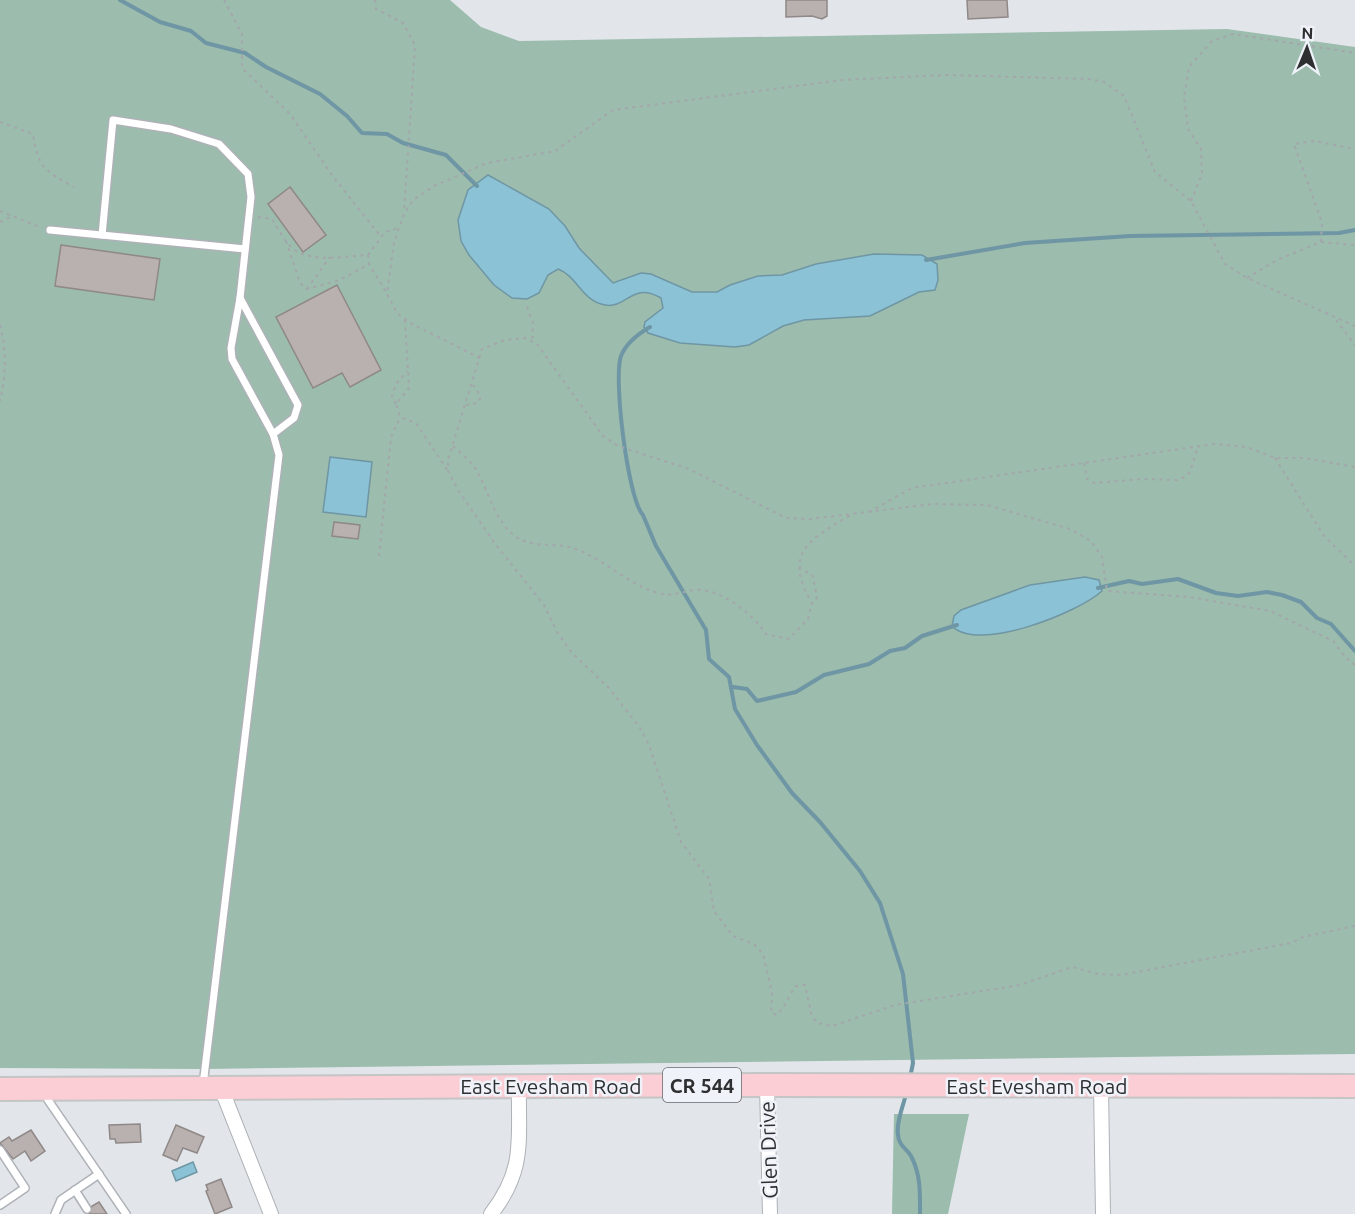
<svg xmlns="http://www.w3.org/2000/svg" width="1355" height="1214" font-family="Ubuntu,sans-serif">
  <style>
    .green { fill: #9cbcad }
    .water { fill: #8bc2d5; stroke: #6f96a4; stroke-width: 1.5 }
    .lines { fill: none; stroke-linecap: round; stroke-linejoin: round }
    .stream { stroke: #6f96a4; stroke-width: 4 }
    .building { fill: #b8b1b0; stroke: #8f8887; stroke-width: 1.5 }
    .lane-casing { stroke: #aeb2b7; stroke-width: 10 }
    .street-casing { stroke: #aeb2b7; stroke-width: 16 }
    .primary-casing { stroke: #c4c5c5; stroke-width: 26 }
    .path { stroke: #a3a6aa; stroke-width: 2; stroke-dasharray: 3 4.5; stroke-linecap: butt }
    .lane { stroke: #fff; stroke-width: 7 }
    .street { stroke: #fff; stroke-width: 14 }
    .primary { stroke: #fbcdd4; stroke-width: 22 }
    .labels { text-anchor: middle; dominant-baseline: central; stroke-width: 5; stroke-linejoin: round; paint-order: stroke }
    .shield { fill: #eff3f9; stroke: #676a6d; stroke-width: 1.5 }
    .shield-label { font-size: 20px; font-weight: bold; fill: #2d2f31 }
    .street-label { font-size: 21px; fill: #2d2f31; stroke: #eff3f9 }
  </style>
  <rect width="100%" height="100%" fill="#e2e6eb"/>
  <!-- green -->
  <g class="green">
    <path d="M0,0H450L481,27L519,41L1227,29L1355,47V1054L205,1069L0,1068Z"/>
    <path d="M894,1114H969L948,1214H892Z"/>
  </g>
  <!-- water -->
  <g class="water">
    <path d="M488,175L549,209L565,226L579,248L613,283L641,273L651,274L692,292H717L730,285L758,276L782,275L816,264L874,254L922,255L937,264L938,280L935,290L919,292L870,316L804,320L783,326L749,345L735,347L680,343L648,333L644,327L645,322L663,308L661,298C632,281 627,309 605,305C583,302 577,276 558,269L548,275L539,293L527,299L512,298L494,285L469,255L461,241L458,220L468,190Z"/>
    <path d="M330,457L372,462L366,517L323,512Z"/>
    <path d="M1085,577L1099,580L1102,591C1078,613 977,653 952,626L954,616L961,610L1030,585Z"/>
    <path d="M193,1162L197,1172L176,1181L172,1171Z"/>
  </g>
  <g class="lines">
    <!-- stream -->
    <g class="stream">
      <path d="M120,0L160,22L191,31L206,43L245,53L266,67L320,94L347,116L362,133L387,134L403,143L446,155L477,186"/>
      <path d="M926,260L1025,243L1130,236L1339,233L1355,230"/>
      <path d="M650,327C638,334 626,343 621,356C613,378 628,500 643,515L656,546L706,630L709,659L729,677L735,709L757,745L792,793L820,822L860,871L880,903L903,974L913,1063L910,1078"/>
      <path d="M1098,588L1129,581L1142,584L1178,579L1216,593L1238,596L1267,592L1282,595L1301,602L1317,618L1331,624L1355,651"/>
      <path d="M733,687L747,689L757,701L796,692L824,675L869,664L890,651L905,648L922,636L957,625"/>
      <path d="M906,1094C903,1107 896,1122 898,1135C899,1147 908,1149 912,1158C921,1176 920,1195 920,1214"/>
    </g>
  </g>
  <!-- building -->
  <g class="building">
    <path d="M786,0H827V16L822,19L812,16L786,17Z"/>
    <path d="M967,0H1007L1008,17L968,19Z"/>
    <path d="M290,187L326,235L303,252L268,204Z"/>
    <path d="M61,245L160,259L154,300L55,286Z"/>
    <path d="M337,285L381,370L350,387L342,373L313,388L276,317Z"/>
    <path d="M334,522L360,525L358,539L332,536Z"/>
    <path d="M140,1124L141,1142L116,1143L115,1139H110L109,1125Z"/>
    <path d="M176,1125L204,1137L197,1153L183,1148L177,1161L163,1155Z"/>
    <path d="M31,1130L45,1151L31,1161L25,1151L13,1159L0,1143L9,1137L12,1141Z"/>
    <path d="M221,1179L232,1207L215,1214L206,1191L208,1190L206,1185Z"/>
    <path d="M99,1202L107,1214H89L92,1206Z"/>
  </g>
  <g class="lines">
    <!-- lane casing -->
    <g class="lane-casing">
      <g id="lane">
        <path d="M50,230L245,249"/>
        <path d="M102,235L113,120L171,129L219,144L248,174L251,197L240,298L231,348L232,359L273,434L279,455L203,1085"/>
        <path d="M240,298L298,405L294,418L273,434"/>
        <path d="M48,1091V1100L126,1214"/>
        <path d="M0,1150L25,1188L0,1205"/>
        <path d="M75,1190L87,1209"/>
        <path d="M55,1214L61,1200L99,1174"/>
      </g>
    </g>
    <!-- street casing -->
    <g class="street-casing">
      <g id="street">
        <path d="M767,1085L770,1214"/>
        <path d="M1101,1086L1103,1214"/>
        <path d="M221,1088L271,1214"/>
        <path d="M491,1214C526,1169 518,1140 519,1087"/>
      </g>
    </g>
    <!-- primary casing -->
    <g class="primary-casing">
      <path id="primary" d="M0,1089L767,1085L1355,1086"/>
    </g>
    <!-- path -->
    <g class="path">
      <path d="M224,0L242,34V68L290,114L332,175L381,237"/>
      <path d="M375,0L376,9L403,23L415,45L404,212"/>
      <path d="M0,122L33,134C38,168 45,171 74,187"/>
      <path d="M1191,201L1202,174L1201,149L1188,129L1184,97L1189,67L1212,41L1233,34L1355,53"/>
      <path d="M0,211L42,228"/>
      <path d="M258,217L272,219C278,228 283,240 291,247C309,264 345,256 368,255L385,232L399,228"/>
      <path d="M0,222L13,216"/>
      <path d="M286,241L300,283L307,289L340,280L369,264"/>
      <path d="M1321,242L1322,223L1294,144L1314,141L1355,149"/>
      <path d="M368,255L369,264L386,292"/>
      <path d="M1247,278L1277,260L1321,242L1355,245"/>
      <path d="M307,289L330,257"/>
      <path d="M527,307L533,323L532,342"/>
      <path d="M405,320L409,388L396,404L400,417L416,423L448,471"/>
      <path d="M1336,320L1355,345"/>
      <path d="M0,325C7,351 6,374 0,401"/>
      <path d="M480,358L412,324L397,313L387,294L394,242L404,214L413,200L434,186L487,163L555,151L613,110L842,80L946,75L1089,79L1104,82L1124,96L1155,172L1191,201L1225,264L1247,278L1355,326"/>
      <path d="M396,404L392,396L396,384L407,371"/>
      <path d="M466,405L478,403L480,399L477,389L473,385"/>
      <path d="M453,446C462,454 473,463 478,473C489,493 496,523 515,536C533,549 553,542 573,548C603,558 627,584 658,593C672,597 681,592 694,590C719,587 753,614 766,634L789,639L808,619L812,603C782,554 809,539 851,515"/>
      <path d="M1275,458L1324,536L1355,566"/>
      <path d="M1084,463L1087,479L1094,483L1143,479L1177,480L1185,477L1190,472L1198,447"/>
      <path d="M869,512L912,488L1214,444L1247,447L1275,458H1305L1355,467"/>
      <path d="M379,556L391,437L400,418"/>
      <path d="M799,567L813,576L817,598L812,603"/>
      <path d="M1355,665L1345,657L1333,641L1270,611L1189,597L1107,591L1102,557L1091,541L1070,529L987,505L932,504L810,519L786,518L689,469L618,446L603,436L537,344L525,338L505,340L482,349L448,460V471L460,493L496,545L544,605L557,632L572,653L609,688L640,728L649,745L681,842L709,879L714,911L733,936L754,944L763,954L772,993L771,1012L776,1015C785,1009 789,994 796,986L805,985L812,1017L818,1023L832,1026L895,1005L1020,985L1072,967L1098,974L1121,975L1291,943L1303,937L1355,926"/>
    </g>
    <!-- lane -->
    <use href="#lane" class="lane"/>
    <!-- street -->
    <use href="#street" class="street"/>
    <!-- primary -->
    <use href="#primary" class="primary"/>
  </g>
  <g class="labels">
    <!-- shield labels -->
    <rect class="shield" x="663" y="1068" width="78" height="34" rx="4.5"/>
    <g class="shield-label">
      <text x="702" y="1085">CR 544</text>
    </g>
    <!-- street labels -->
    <g class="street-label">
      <text x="551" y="1086">East Evesham Road</text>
      <text x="1037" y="1086">East Evesham Road</text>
      <text transform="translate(768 1150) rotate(-92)">Glen Drive</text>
    </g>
  </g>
  <!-- north arrow -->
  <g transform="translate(1307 48) rotate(2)" stroke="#eff3f9" stroke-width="4.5" paint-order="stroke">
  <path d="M0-4.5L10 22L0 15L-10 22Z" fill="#2d2f31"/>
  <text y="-9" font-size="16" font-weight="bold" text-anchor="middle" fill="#2d2f31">N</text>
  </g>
</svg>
